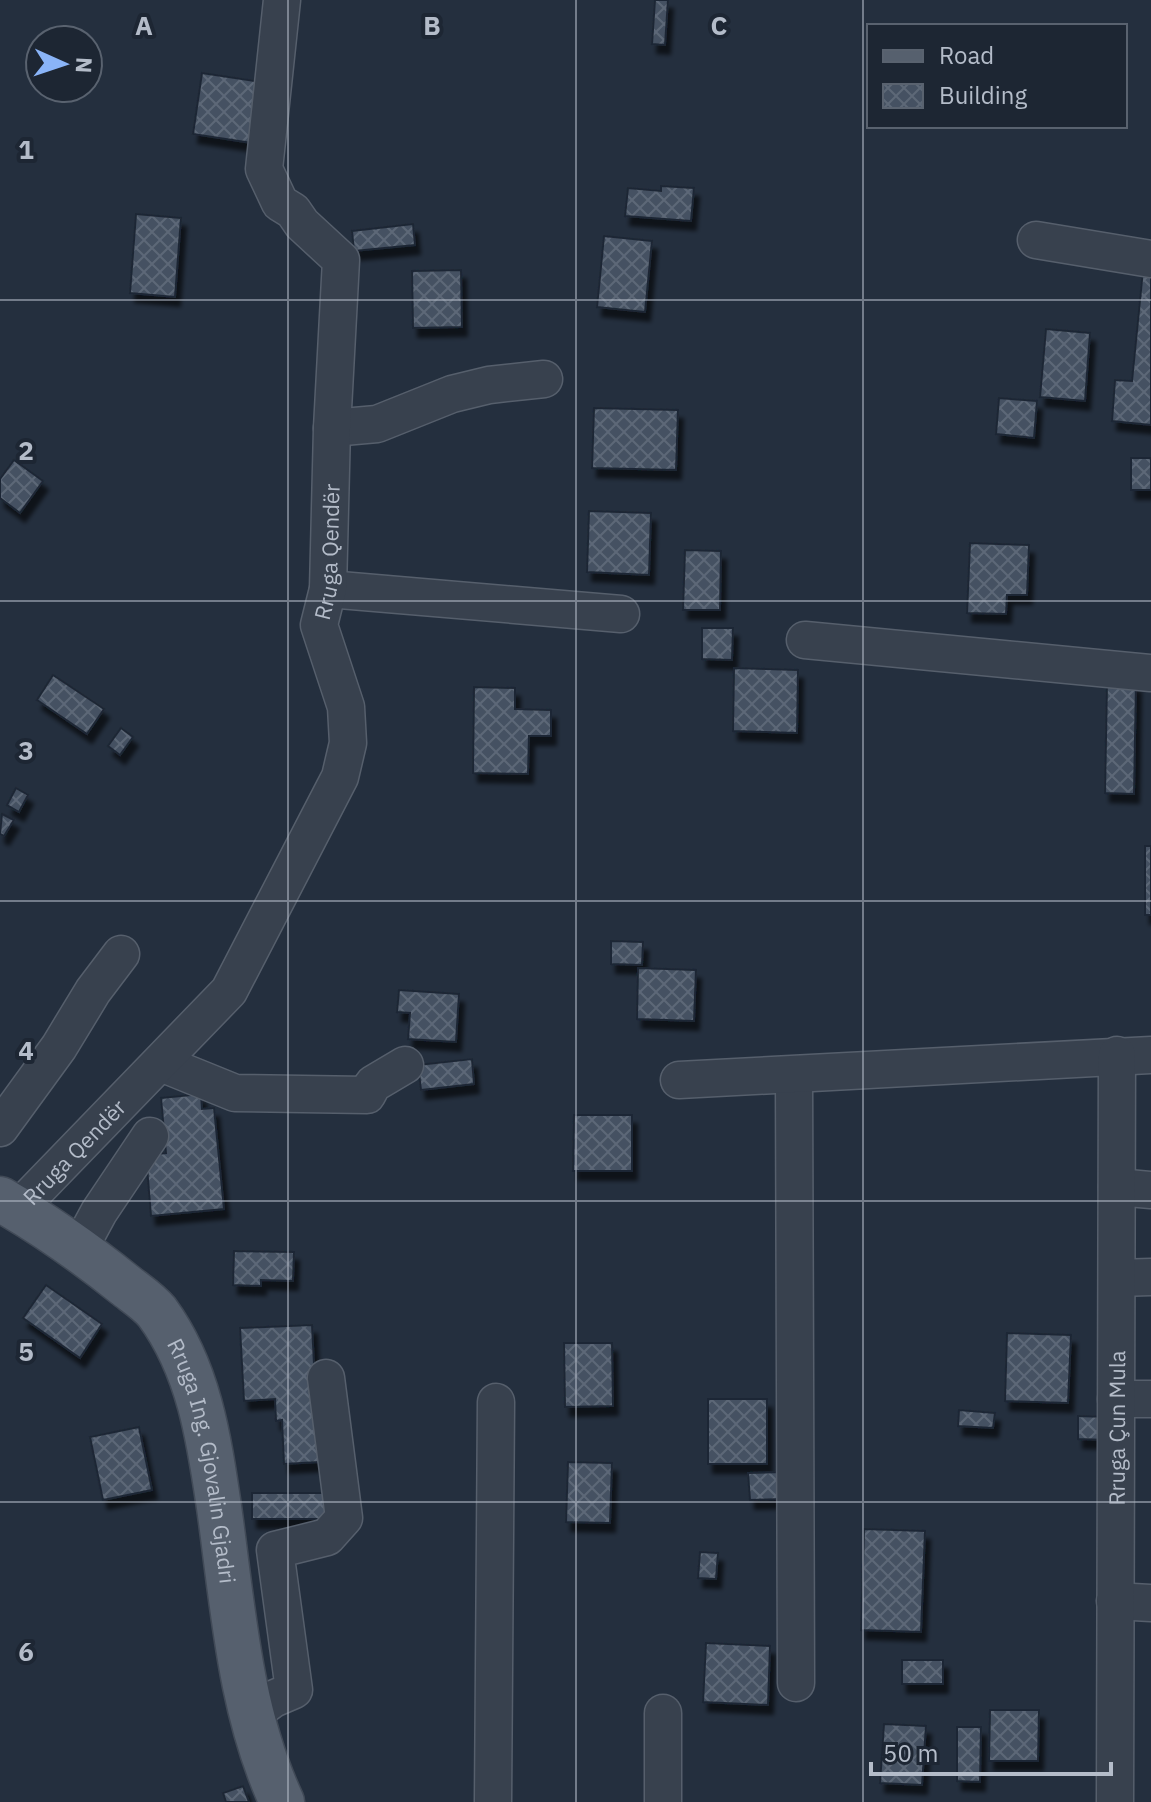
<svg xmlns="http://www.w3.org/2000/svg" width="1151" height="1802" font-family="'IBM Plex Sans',sans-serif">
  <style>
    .building { fill: url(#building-cross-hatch); stroke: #1f2835; stroke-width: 2; filter: url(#shadow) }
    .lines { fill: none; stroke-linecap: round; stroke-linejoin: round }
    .minor-casing { stroke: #565f6c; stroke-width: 39 }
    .major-casing { stroke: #414a57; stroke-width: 47 }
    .minor { stroke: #38414e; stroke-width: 36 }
    .major { stroke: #56606e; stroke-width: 44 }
    .grid { fill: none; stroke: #b4bcc9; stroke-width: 2; stroke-opacity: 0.55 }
    .labels { text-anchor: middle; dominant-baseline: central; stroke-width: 8; stroke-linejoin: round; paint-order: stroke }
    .street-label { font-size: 22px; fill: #b4bcc9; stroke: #1d2633 }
    .grid-label { font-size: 26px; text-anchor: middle; font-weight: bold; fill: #b4bcc9; stroke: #1d2633; stroke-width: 8; stroke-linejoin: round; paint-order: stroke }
  </style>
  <defs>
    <pattern id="building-cross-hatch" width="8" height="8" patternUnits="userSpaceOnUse" patternTransform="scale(2)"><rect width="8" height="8" fill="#455162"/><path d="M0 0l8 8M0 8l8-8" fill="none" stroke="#5d6877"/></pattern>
    <filter id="shadow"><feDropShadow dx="5" dy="9" stdDeviation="2" flood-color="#0009"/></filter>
  </defs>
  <rect width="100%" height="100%" fill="#242f3e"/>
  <!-- building -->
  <g class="building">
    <path d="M655,0H668L665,45L652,44Z"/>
    <path d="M202,73L261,82L252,143L193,134Z"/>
    <path d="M661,186L694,188L691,221L625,216L628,188L661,191Z"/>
    <path d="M136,214L181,218L175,297L130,293Z"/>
    <path d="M413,224L415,245L354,251L352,231Z"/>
    <path d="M604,236L652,241L645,312L597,307Z"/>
    <path d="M461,270L462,327L413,328L412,271Z"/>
    <path d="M1143,270L1151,271V425L1112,421L1115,380L1132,381Z"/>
    <path d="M1046,329L1090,333L1085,401L1040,397Z"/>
    <path d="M999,398L1037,401L1034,438L996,434Z"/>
    <path d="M594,408L678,410L676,470L592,468Z"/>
    <rect x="1131" y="458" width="20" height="32"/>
    <path d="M14,460L43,481L20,513L0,498V479Z"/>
    <path d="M589,511L651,513L649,575L587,572Z"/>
    <path d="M970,543L1029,545L1027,595H1007L1006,614L967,613Z"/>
    <path d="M685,550L721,551L720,610H683Z"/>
    <path d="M702,628H733L732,660L702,659Z"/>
    <path d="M734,668L798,670L797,733L733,731Z"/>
    <path d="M53,675L104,709L87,734L37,700Z"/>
    <path d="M1107,683H1136L1134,794L1105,793Z"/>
    <path d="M474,687L515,688V709L551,710V736H529L528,774L473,773Z"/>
    <path d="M121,728L133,737L120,755L108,746Z"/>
    <path d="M16,788L28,795L19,812L7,805Z"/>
    <path d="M2,814L14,820L4,836L0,834Z"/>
    <rect x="1145" y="846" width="6" height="69"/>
    <path d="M611,941L643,942L642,965L611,964Z"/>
    <path d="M638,968L696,970L694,1021L637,1019Z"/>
    <path d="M399,990L459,994L456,1042L408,1039L410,1013L397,1012Z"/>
    <path d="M472,1059L474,1084L421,1090L418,1065Z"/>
    <path d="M201,1094L202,1109L214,1108L224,1209L151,1216L146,1155L166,1153L161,1098Z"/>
    <path d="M574,1115H632V1171H573Z"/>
    <path d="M234,1251L294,1252L293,1281L261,1280V1286L233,1285Z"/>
    <path d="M46,1285L102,1324L80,1358L23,1318Z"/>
    <path d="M312,1325L319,1462L284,1464L282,1420L276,1421L275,1399L244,1401L240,1328Z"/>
    <path d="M1007,1333L1071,1335L1068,1403L1005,1401Z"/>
    <path d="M564,1343H612L613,1406L565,1407Z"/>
    <rect x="708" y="1399" width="59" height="65"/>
    <path d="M959,1410L995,1413L993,1428L958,1426Z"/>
    <path d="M1078,1416L1108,1417V1440L1078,1439Z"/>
    <path d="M139,1427L152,1490L103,1500L90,1437Z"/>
    <path d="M568,1462L612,1463L610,1523L566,1522Z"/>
    <path d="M782,1472L783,1499L750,1500L748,1473Z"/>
    <path d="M252,1493H327L326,1519H252Z"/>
    <path d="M864,1529L925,1531L921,1632L861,1630Z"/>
    <path d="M700,1552L718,1553L716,1579L698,1578Z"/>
    <path d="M706,1643L770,1646L768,1705L703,1702Z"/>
    <rect x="902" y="1660" width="41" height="24"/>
    <path d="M990,1710H1039L1038,1761H989Z"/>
    <path d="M884,1724L926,1726L922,1785L880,1783Z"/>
    <path d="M957,1727H981L980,1782L957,1781Z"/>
    <path d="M243,1786L249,1802H226L223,1793Z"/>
  </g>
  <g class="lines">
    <!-- minor casing -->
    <g class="minor-casing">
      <g id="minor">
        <path d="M1036,240L1151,259"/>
        <path d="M332,428L377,424L452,394L489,385L544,379"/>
        <path d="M328,589L621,614"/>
        <path d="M805,640L1151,673"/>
        <path d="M161,1063L235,1093L367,1095L373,1084L405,1065"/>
        <path d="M794,1076L796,1683"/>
        <path d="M679,1080L1151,1055"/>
        <path d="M0,1128L59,1047L93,991L121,954"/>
        <path d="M1117,1187L1151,1190"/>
        <path id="s1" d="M18,1209L229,991L340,777L348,743L346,707L319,625L328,589L332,428L341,260L302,224L293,211L280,203L264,169L282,0"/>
        <path d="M79,1249L99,1212L150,1136"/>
        <path d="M1117,1278L1151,1277"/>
        <path d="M1116,1399H1151"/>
        <path d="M1115,1601L1151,1603"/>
        <path d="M250,1716L273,1699L294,1690L275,1550L327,1537L344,1518L326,1378"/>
        <path d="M493,1802L496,1402"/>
        <path d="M663,1802V1713"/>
        <path id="s2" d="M1115,1802L1117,1055"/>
      </g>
    </g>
    <!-- major casing -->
    <g class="major-casing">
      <g id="major">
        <path id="s3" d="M0,1199C44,1224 85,1253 125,1285C135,1293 149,1302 157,1312C199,1369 209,1439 219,1507C233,1606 239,1710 282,1802"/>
      </g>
    </g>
    <!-- minor -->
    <use href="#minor" class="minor"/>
    <!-- major -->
    <use href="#major" class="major"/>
  </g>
  <!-- grid -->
  <path class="grid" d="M288,0V1802M576,0V1802M863,0V1802M0,300H1151M0,601H1151M0,901H1151M0,1201H1151M0,1502H1151"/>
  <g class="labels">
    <!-- street labels -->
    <g class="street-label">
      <text stroke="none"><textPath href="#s1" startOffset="776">Rruga Qendër</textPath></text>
      <text stroke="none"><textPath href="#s1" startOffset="80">Rruga Qendër</textPath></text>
      <text stroke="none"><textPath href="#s2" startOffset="374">Rruga Çun Mula</textPath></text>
      <text stroke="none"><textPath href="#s3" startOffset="352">Rruga Ing. Gjovalin Gjadri</textPath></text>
    </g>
  </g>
  <g class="grid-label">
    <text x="144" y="35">A</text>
    <text x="432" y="35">B</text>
    <text x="719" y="35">C</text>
    <text x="26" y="159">1</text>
    <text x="26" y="460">2</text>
    <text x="26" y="760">3</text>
    <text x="26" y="1060">4</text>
    <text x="26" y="1361">5</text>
    <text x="26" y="1661">6</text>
  </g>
  <!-- legend -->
  <rect x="867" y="24" width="260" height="104" fill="#1d2633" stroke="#59626f" stroke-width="2"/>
  <rect x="883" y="50" width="40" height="12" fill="#56606e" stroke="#59626f" stroke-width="2"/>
  <text x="939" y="64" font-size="24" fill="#b4bcc9">Road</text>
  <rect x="883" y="84" width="40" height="24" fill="url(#building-cross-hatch)" stroke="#59626f" stroke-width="2"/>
  <text x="939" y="104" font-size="24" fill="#b4bcc9">Building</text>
  <!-- north arrow -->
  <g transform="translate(64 64) rotate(93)"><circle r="38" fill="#1d2633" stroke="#59626f" stroke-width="2"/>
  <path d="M0-6L14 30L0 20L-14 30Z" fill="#8ab4f8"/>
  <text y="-12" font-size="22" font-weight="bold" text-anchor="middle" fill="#b4bcc9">N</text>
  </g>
  <!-- scale -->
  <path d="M871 1762v12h240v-12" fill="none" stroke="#b4bcc9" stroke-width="4"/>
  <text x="883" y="1762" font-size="24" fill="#b4bcc9" stroke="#1d2633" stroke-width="6" paint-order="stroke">50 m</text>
</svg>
